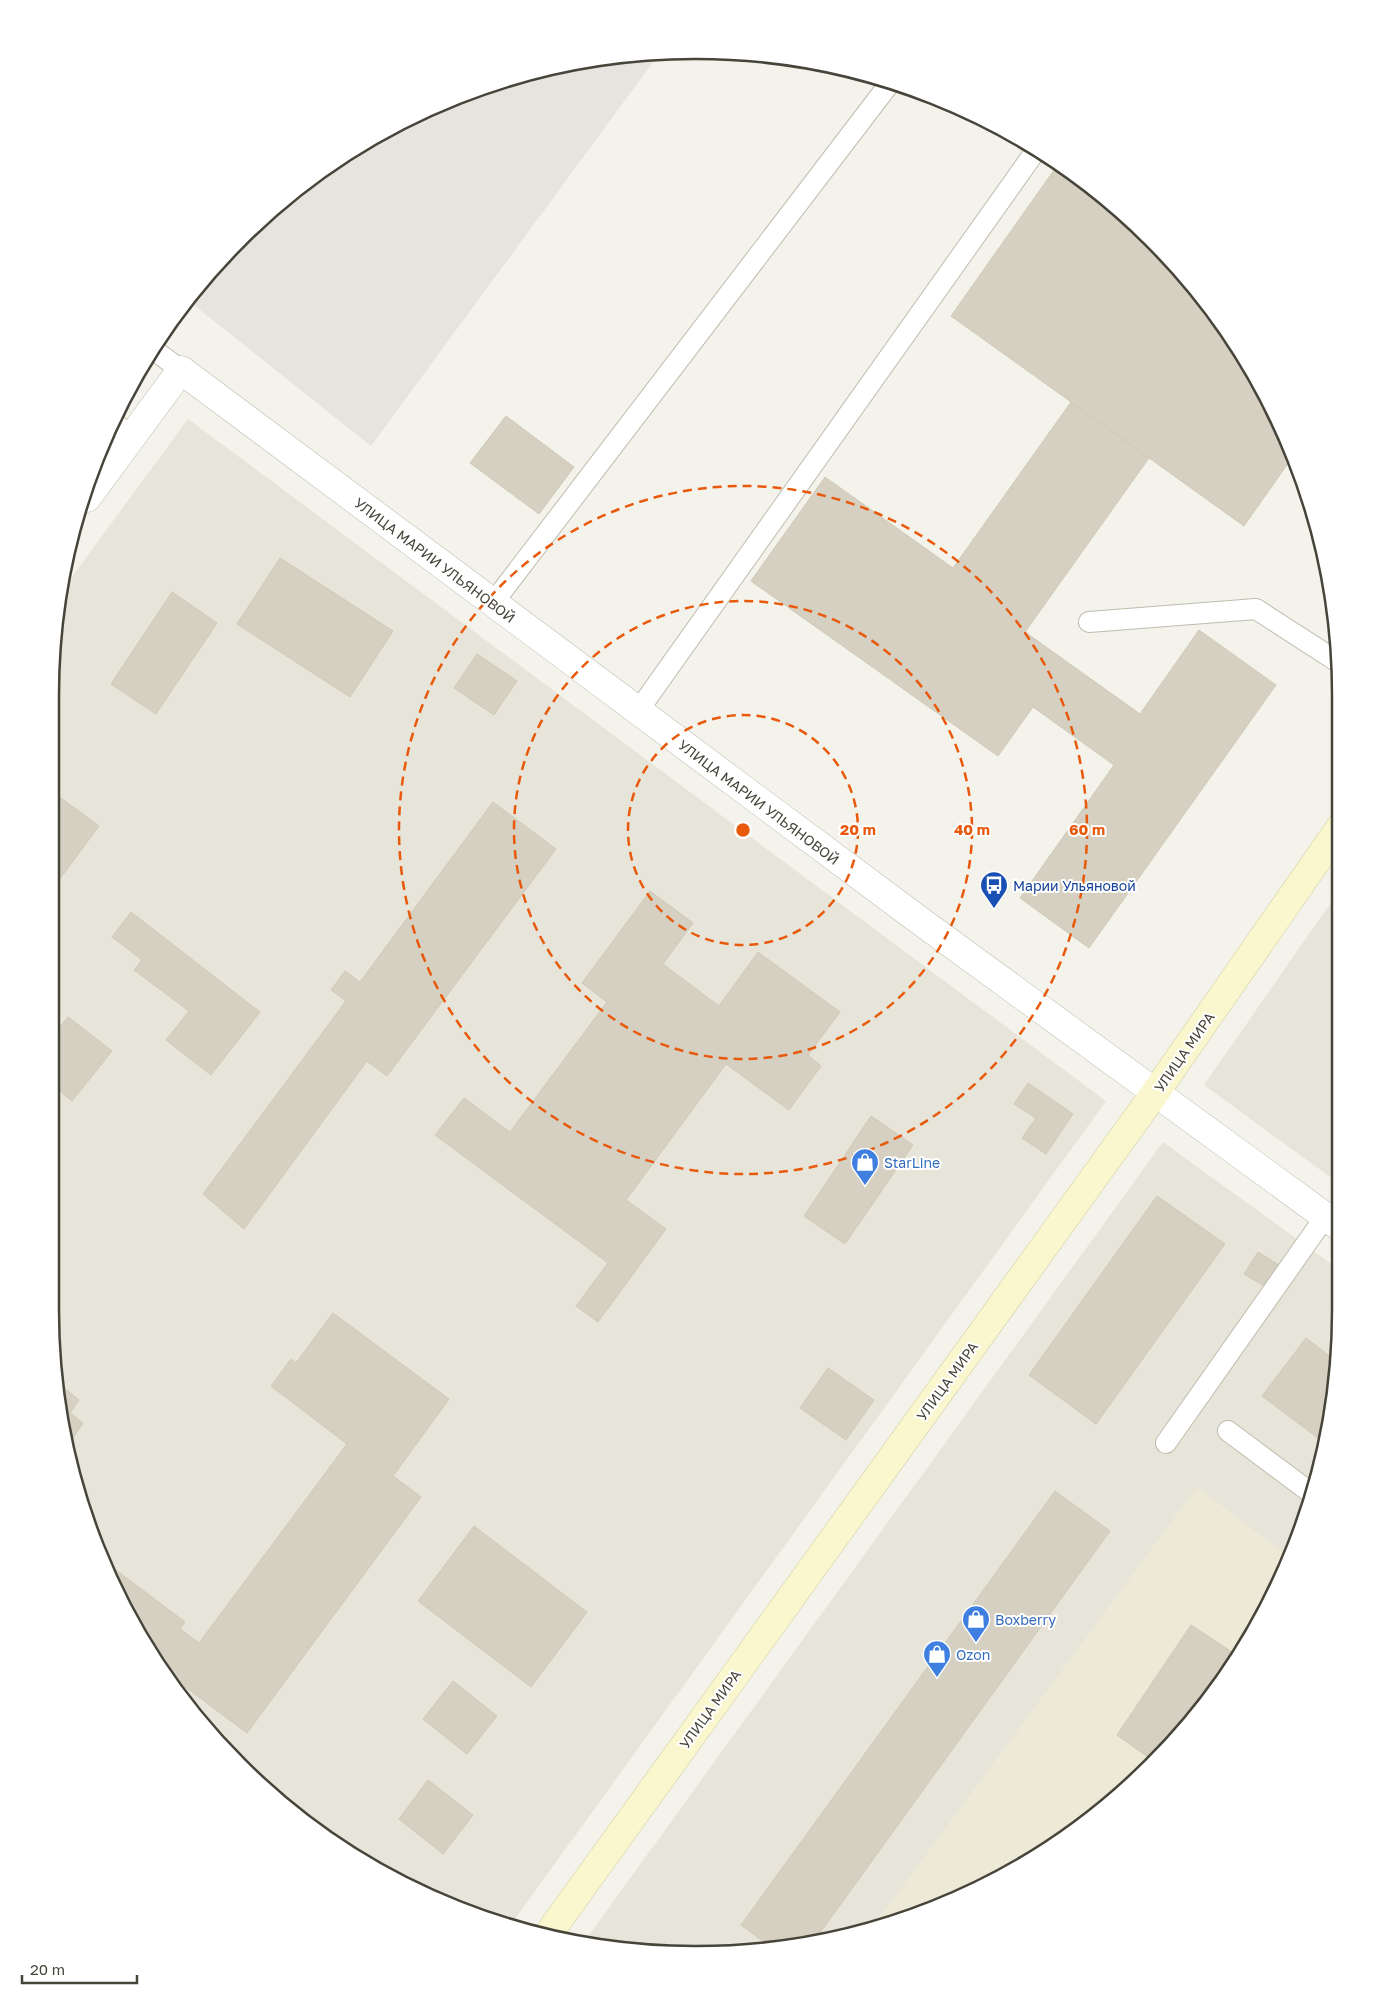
<svg xmlns="http://www.w3.org/2000/svg" width="1391" height="2005" font-family="'Golos Text',sans-serif">
  <style>
    .residential { fill: #e7e5d9 }
    .industrial { fill: #e7e4df }
    .education { fill: #ece9d6 }
    .building { fill: #d5d0c1; stroke: #cfc9b5 }
    .lines { fill: none; stroke-linecap: round; stroke-linejoin: round }
    .service-casing { stroke: #bfbcae; stroke-width: 22 }
    .tertiary-casing { stroke: #bfbcae; stroke-width: 29 }
    .secondary-casing { stroke: #d0cb9e; stroke-width: 29 }
    .service { stroke: #fff; stroke-width: 20 }
    .tertiary { stroke: #fff; stroke-width: 28 }
    .secondary { stroke: #faf7ce; stroke-width: 28 }
    .ring { fill: none; stroke: #e8590c; stroke-width: 2.5; stroke-dasharray: 9 6 }
    .labels { text-anchor: middle; dominant-baseline: central; stroke-width: 4; stroke-linejoin: round; paint-order: stroke }
    .street-label { font-size: 14px; fill: #474439; stroke: #fff }
    .transit-label { font-size: 14px; fill: #164399; stroke: #fff; text-anchor: start }
    .shop-label { font-size: 14px; fill: #366cbe; stroke: #fff; text-anchor: start }
    .rim { fill: none; stroke: #474439; stroke-width: 2.5 }
    .centre { fill: #e8590c; stroke: #fff; stroke-width: 2.5 }
    .ring-label { font-size: 15px; text-anchor: middle; font-weight: bold; fill: #e8590c; stroke: #fff; stroke-width: 4; stroke-linejoin: round; paint-order: stroke }
  </style>
  <rect width="100%" height="100%" fill="#f4f3eb"/>
  <!-- residential -->
  <g class="residential">
    <path d="M188,419L1106,1101L512,1923L448,1906L373,1868L270,1795L159,1668L116,1595L72,1477L50,1309V695L60,593Z"/>
    <path d="M1341,888V1185L1204,1085Z"/>
    <path d="M1163,1142L1341,1271V1310L1329,1436L1292,1557L1232,1668L1152,1766L1054,1846L981,1888L821,1943L696,1955L612,1950L584,1942Z"/>
  </g>
  <!-- industrial -->
  <path class="industrial" d="M659,54L371,446L186,299L239,239L337,159L449,99L570,62Z"/>
  <!-- education -->
  <path class="education" d="M1197,1487L1291,1558L1232,1668L1152,1766L1054,1846L981,1888L874,1925Z"/>
  <!-- building -->
  <g class="building">
    <path d="M1059,163L1152,239L1208,303L1274,410L1291,459L1244,526L951,316Z"/>
    <path d="M1071,402L1149,458L1025,632L1140,714L1199,630L1276,685L1089,948L1020,898L1114,765L1033,707L998,756L751,581L825,477L953,568Z"/>
    <path d="M506,416L574,467L539,514L470,463Z"/>
    <path d="M280,558L393,631L350,697L237,624Z"/>
    <path d="M172,592L217,623L156,714L111,684Z"/>
    <path d="M477,654L517,681L494,715L454,688Z"/>
    <path d="M50,790L99,826L50,892Z"/>
    <path d="M493,802L556,849L387,1076L367,1061L244,1229L203,1194L346,1001L331,990L345,971L360,982Z"/>
    <path d="M650,891L693,923L663,964L719,1006L758,952L840,1012L808,1055L821,1066L789,1110L726,1064L626,1200L666,1229L598,1322L576,1306L608,1263L435,1135L464,1098L510,1132L607,1002L582,983Z"/>
    <path d="M131,912L260,1012L211,1075L166,1040L189,1011L134,970L142,960L112,937Z"/>
    <path d="M68,1017L112,1051L72,1101L50,1083V1039Z"/>
    <path d="M1028,1083L1073,1114L1046,1154L1022,1138L1036,1118L1014,1104Z"/>
    <path d="M871,1116L913,1145L845,1244L804,1216Z"/>
    <path d="M1157,1196L1225,1244L1096,1424L1029,1375Z"/>
    <path d="M1258,1252L1282,1267L1268,1288L1244,1274Z"/>
    <path d="M333,1313L449,1399L393,1476L421,1497L247,1733L172,1677L170,1680L159,1668L116,1595L104,1561L185,1622L180,1629L199,1643L347,1444L271,1386L291,1359L296,1363Z"/>
    <path d="M1306,1338L1336,1361L1329,1436L1326,1444L1262,1396Z"/>
    <path d="M828,1368L874,1400L846,1440L800,1408Z"/>
    <path d="M64,1388L79,1400L70,1413L83,1423L68,1445L61,1392Z"/>
    <path d="M1055,1491L1110,1531L812,1944L772,1948L741,1925Z"/>
    <path d="M474,1526L587,1612L531,1687L418,1601Z"/>
    <path d="M1191,1625L1238,1656L1232,1668L1155,1762L1117,1735Z"/>
    <path d="M453,1681L497,1716L467,1754L423,1719Z"/>
    <path d="M428,1780L473,1815L443,1854L399,1819Z"/>
  </g>
  <g class="lines">
    <!-- service casing -->
    <g class="service-casing">
      <g id="service">
        <path d="M154,350L181,370"/>
        <path d="M113,421L131,438"/>
        <path d="M493,603L890,83"/>
        <path d="M1089,622L1256,609L1338,662"/>
        <path d="M638,711L1037,149"/>
        <path d="M1228,1431L1311,1493"/>
        <path d="M1166,1443L1325,1217"/>
      </g>
    </g>
    <!-- tertiary casing -->
    <g class="tertiary-casing">
      <path id="tertiary" d="M87,498L181,370L923,923L1341,1228"/>
    </g>
    <!-- secondary casing -->
    <g class="secondary-casing">
      <path id="secondary" d="M549,1933L1155,1093L1341,826"/>
    </g>
    <!-- service -->
    <use href="#service" class="service"/>
    <!-- tertiary -->
    <use href="#tertiary" class="tertiary"/>
    <!-- secondary -->
    <use href="#secondary" class="secondary"/>
  </g>
  <!-- distance rings -->
  <g class="ring">
    <circle cx="743" cy="830" r="115"/>
    <circle cx="743" cy="830" r="229"/>
    <circle cx="743" cy="830" r="344"/>
  </g>
  <!-- icons -->
  <defs>
    <g id="bus-pin" transform="scale(1.4375)"><path d="M0 17L-7.5 6A9.5 9.5 0 1 1 7.5 6Z" fill="#1a4fb4" stroke="#fff"/><path d="M-5-6H5V4H4V6H2V4H-2V6H-4V4H-5ZM-3.5-4V0h7V-4ZM-3.5 1.2v1.5H-2V1.2ZM2 1.2v1.5H3.5V1.2Z" fill="#fff"/></g>
    <g id="shop-pin" transform="scale(1.4375)"><path d="M0 17L-7.5 6A9.5 9.5 0 1 1 7.5 6Z" fill="#3f7fe0" stroke="#fff"/><path d="M-5-2.5h2.3a2.7 3.5 0 0 1 5.4 0H5L5.5 6h-11ZM-1.5-2.5h3a1.5 2.3 0 0 0-3 0Z" fill="#fff"/></g>
  </defs>
  <g fill-rule="evenodd">
    <use href="#bus-pin" x="994" y="885"/>
    <use href="#shop-pin" x="865" y="1162"/>
    <use href="#shop-pin" x="976" y="1619"/>
    <use href="#shop-pin" x="937" y="1654"/>
  </g>
  <g class="labels">
    <!-- street labels -->
    <g class="street-label">
      <text transform="translate(435 560) rotate(37)">УЛИЦА МАРИИ УЛЬЯНОВОЙ</text>
      <text transform="translate(759 802) rotate(37)">УЛИЦА МАРИИ УЛЬЯНОВОЙ</text>
      <text transform="translate(1184 1052) rotate(-55)">УЛИЦА МИРА</text>
      <text transform="translate(947 1381) rotate(-54)">УЛИЦА МИРА</text>
      <text transform="translate(710 1709) rotate(-54)">УЛИЦА МИРА</text>
    </g>
    <!-- transit labels -->
    <g class="transit-label">
      <text x="1013" y="885">Марии Ульяновой</text>
    </g>
    <!-- shop labels -->
    <g class="shop-label">
      <text x="884" y="1162">StarLine</text>
      <text x="995" y="1619">Boxberry</text>
      <text x="956" y="1654">Ozon</text>
    </g>
  </g>
  <!-- crop -->
  <path d="M0 0H1391V2005H0ZM695 59H696A636 636 0 0 1 1332 695V1310A636 636 0 0 1 696 1946H695A636 636 0 0 1 59 1310V695A636 636 0 0 1 695 59Z" fill="#fff" fill-rule="evenodd"/>
  <path class="rim" d="M695 59H696A636 636 0 0 1 1332 695V1310A636 636 0 0 1 696 1946H695A636 636 0 0 1 59 1310V695A636 636 0 0 1 695 59Z"/>
  <circle cx="743" cy="830" r="8" class="centre"/>
  <g class="ring-label">
    <text x="858" y="835">20 m</text>
    <text x="972" y="835">40 m</text>
    <text x="1087" y="835">60 m</text>
  </g>
  <!-- scale -->
  <path d="M22 1975v8h115v-8" fill="none" stroke="#474439" stroke-width="2.5"/>
  <text x="30" y="1975" font-size="15" fill="#474439" stroke="#ffffff" stroke-width="4" paint-order="stroke">20 m</text>
</svg>
